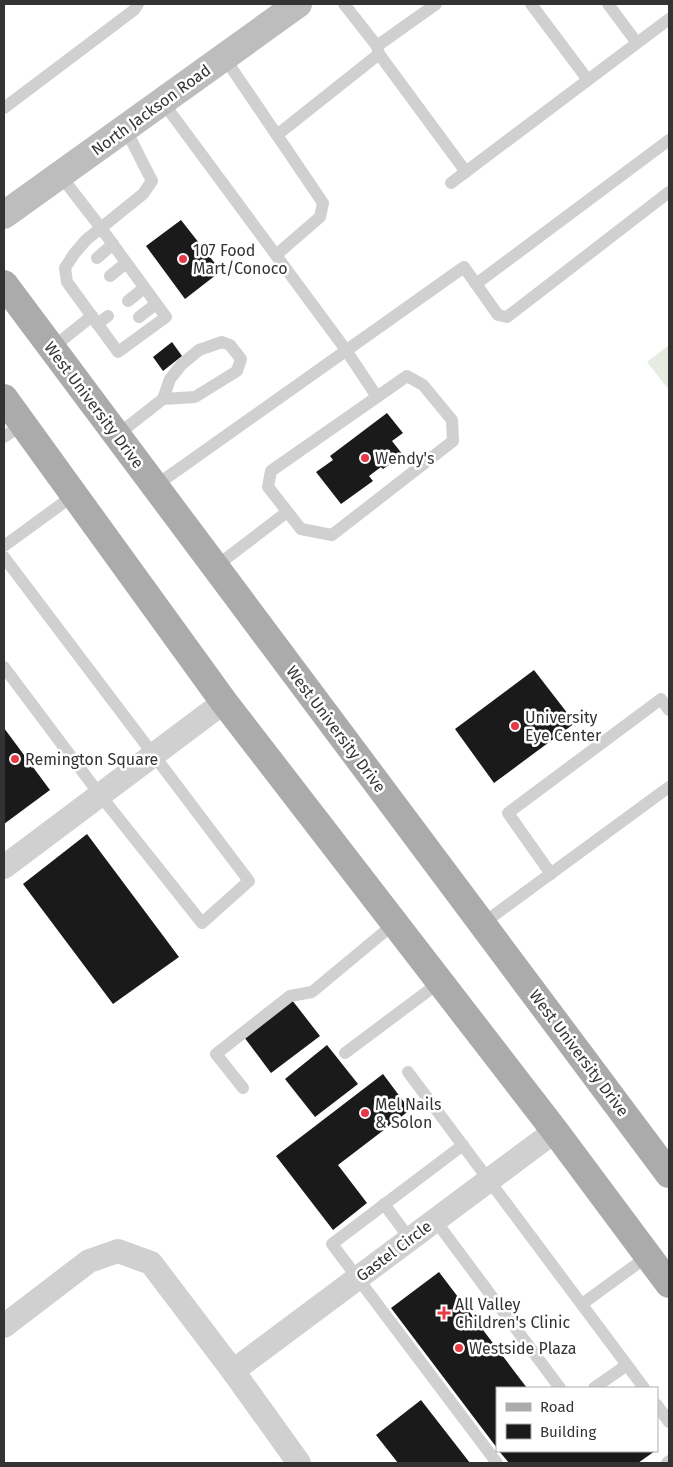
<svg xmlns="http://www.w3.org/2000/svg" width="673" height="1467" font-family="'Fira Sans',sans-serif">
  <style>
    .green { fill: #e6ecdf }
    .building { fill: #1a1a1a }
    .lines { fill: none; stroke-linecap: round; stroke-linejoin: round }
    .lane { stroke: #d0d0d0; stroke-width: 12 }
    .street { stroke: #d0d0d0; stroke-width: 24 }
    .secondary { stroke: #bdbdbd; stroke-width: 28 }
    .primary { stroke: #ababab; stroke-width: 28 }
    .poi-dot { fill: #e63946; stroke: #fff; stroke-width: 2 }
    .labels { text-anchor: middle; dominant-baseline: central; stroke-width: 5; stroke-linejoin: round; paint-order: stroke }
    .street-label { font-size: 16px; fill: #333; stroke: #fff }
    .poi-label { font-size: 16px; fill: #333; stroke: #fff; text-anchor: start }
  </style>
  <rect width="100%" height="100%" fill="#fff"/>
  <!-- green -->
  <path class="green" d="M669,345V390L647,362Z"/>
  <!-- building -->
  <g class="building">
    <path d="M181,220L221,271L185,299L146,246Z"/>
    <path d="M172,342L182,356L163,371L153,357Z"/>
    <path d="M387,413L403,433L392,441L403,455L383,469L381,467L369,476L373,481L341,504L316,472L333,460L330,456Z"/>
    <path d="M534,670L575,723L494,783L455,729Z"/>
    <path d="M4,728L50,790L4,824Z"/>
    <path d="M87,834L179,957L113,1004L23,884Z"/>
    <path d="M292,1000L320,1036L271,1073L244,1037Z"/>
    <path d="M327,1045L358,1084L315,1117L285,1079Z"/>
    <path d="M383,1074L410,1110L338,1165L367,1203L333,1230L276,1156Z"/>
    <path d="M439,1272L527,1388H497V1448L391,1308Z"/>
    <path d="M421,1400L470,1463H398L376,1435Z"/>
    <path d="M499,1451H655L638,1463H509Z"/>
  </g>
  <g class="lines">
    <!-- lane -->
    <g class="lane">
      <path d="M531,4L588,80"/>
      <path d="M608,4L637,43"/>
      <path d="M377,46L436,4"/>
      <path d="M379,54L466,172"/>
      <path d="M224,57L323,203L320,217L276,255"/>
      <path d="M162,101L346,350L377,397"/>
      <path d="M4,108L134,10L138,4"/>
      <path d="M277,135L379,54L377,46L344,4"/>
      <path d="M60,175L101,228L166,317L118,352L67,282L65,268L74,254L86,240L143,194L152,181L125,128"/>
      <path d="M451,183L669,19"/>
      <path d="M97,258L113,244"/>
      <path d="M110,276L126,263"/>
      <path d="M476,284L669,140"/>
      <path d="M128,301L144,288"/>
      <path d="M139,317L156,304"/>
      <path d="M97,324L108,316"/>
      <path d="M52,348L92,316"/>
      <path d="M407,376L423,385L452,420L453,441L332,535L301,529L268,487L271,471Z"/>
      <path d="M117,435L163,399L170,379L182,364L199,350L222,342L230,345L241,359L237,371L195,397L163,399"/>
      <path d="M4,437L23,424"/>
      <path d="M155,486L464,267L498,315L507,317L669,192"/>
      <path d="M4,546L74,495"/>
      <path d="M4,557L249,881L202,923L100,795L4,667"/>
      <path d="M215,567L287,512"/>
      <path d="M551,874L508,813L661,699L669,710"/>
      <path d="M482,924L669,787"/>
      <path d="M345,1053L440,982"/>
      <path d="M408,1072L627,1365L594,1388"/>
      <path d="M243,1088L216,1054L290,996L312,992L395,923"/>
      <path d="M463,1145L332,1244L497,1463"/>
      <path d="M384,1204L410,1239"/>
      <path d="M435,1220L560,1388"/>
      <path d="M582,1304L648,1256"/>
      <path d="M627,1365L644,1388"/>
      <path d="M657,1405L669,1422"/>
      <path d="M667,1463L669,1461"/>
    </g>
    <!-- street -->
    <g class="street">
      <path d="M4,867L224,702"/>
      <path d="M4,1326L89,1261L118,1251L151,1263L233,1371L299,1463"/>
      <path d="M233,1371L555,1131"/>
    </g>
    <!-- secondary -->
    <path class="secondary" d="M4,215L298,4"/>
    <!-- primary -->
    <g class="primary">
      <path d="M4,284L669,1174"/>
      <path d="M4,398L224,702L555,1131L669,1284"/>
    </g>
  </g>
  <!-- markers -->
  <g class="poi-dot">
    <circle cx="183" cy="259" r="5"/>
    <circle cx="365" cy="458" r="5"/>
    <circle cx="515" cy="726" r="5"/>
    <circle cx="15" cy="759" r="5"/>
    <circle cx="365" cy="1113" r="5"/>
    <path d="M441.5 1305.5h5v5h5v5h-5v5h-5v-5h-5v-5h5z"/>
    <circle cx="459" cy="1348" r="5"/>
  </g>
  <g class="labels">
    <!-- street labels -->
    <g class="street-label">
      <text transform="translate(151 110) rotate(-36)">North Jackson Road</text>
      <text transform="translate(94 405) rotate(53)">West University Drive</text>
      <text transform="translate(336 729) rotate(53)">West University Drive</text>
      <text transform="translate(579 1053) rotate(53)">West University Drive</text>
      <text transform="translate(394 1251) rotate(-37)">Gastel Circle</text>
    </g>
    <!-- poi labels -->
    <g class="poi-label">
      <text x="193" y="250">107 Food<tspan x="193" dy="18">Mart/Conoco</tspan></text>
      <text x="375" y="458">Wendy's</text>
      <text x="525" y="717">University<tspan x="525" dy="18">Eye Center</tspan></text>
      <text x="25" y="759">Remington Square</text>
      <text x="375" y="1104">Mel Nails<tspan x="375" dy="18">&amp; Solon</tspan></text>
      <text x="455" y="1304">All Valley<tspan x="455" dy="18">Children's Clinic</tspan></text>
      <text x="469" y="1348">Westside Plaza</text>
    </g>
  </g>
  <!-- border -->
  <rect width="673" height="1467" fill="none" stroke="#333333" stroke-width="10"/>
  <!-- legend -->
  <rect x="496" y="1387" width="162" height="65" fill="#ffffff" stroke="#adadad"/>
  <rect x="506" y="1403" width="25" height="8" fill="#ababab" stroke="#adadad"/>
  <text x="540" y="1412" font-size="15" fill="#333333">Road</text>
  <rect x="506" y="1424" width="25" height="15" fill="#1a1a1a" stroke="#adadad"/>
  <text x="540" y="1437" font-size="15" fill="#333333">Building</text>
</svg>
